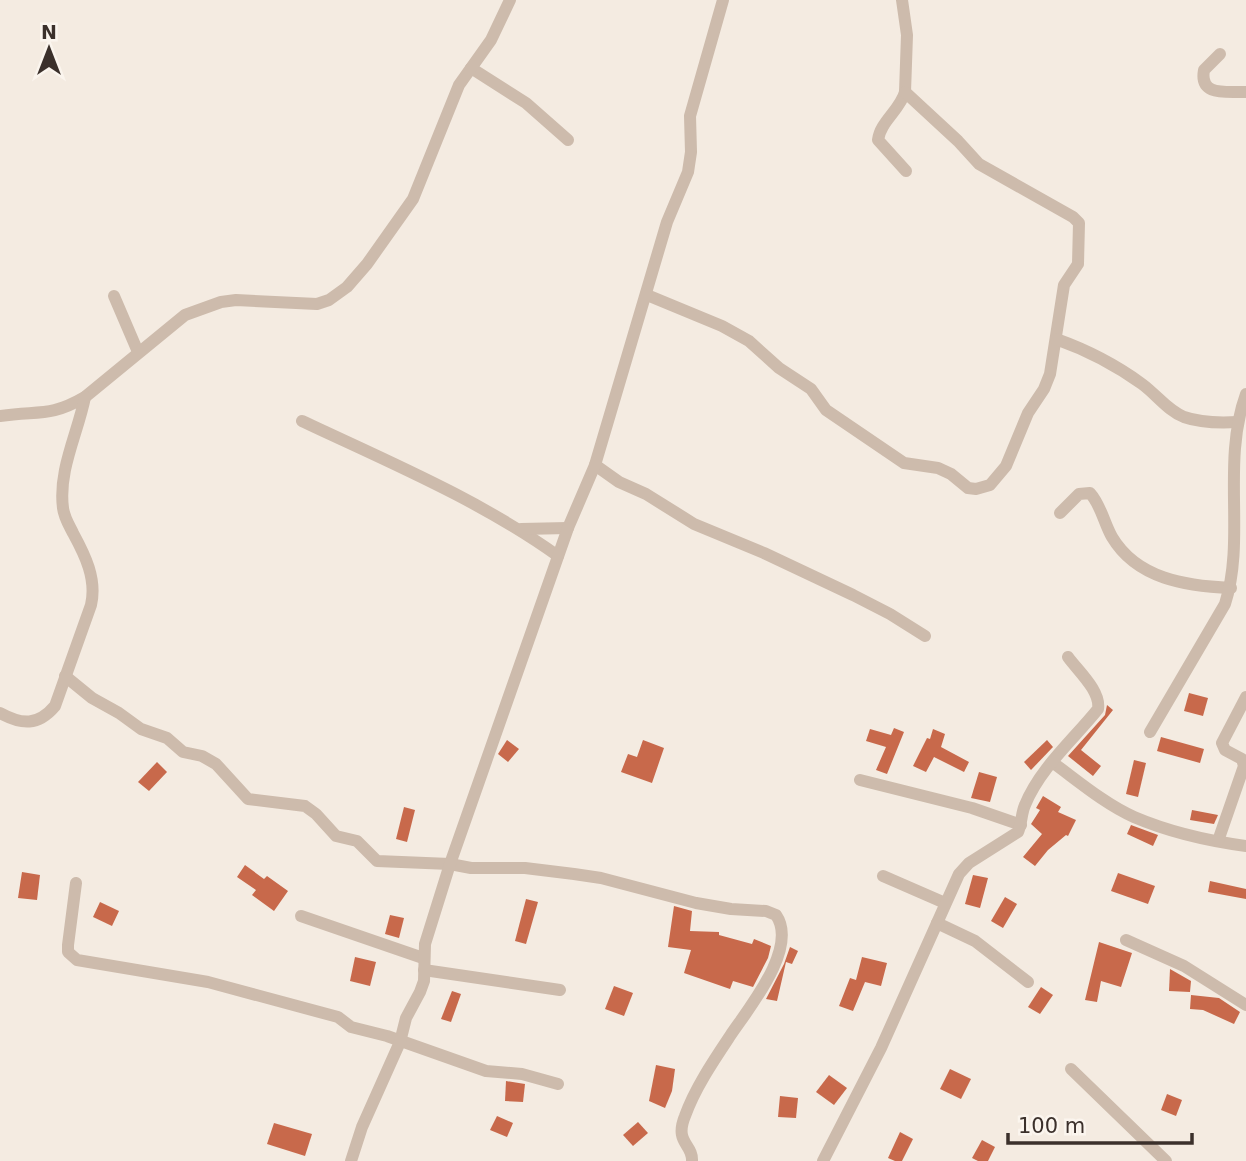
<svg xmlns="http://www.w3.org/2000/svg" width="1246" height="1161" font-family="'DejaVu Sans',sans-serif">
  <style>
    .building { fill: #c8694b }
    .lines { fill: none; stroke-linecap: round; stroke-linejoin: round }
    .street { stroke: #cdbbac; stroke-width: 12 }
  </style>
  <rect width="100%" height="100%" fill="#f4ebe1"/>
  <!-- building -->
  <g class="building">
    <path d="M1189,693L1208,698L1203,716L1184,711Z"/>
    <path d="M1107,705L1113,710L1081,750L1101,766L1093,776L1068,756L1105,715Z"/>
    <path d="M894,728L904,732L887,774L876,770L886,747L866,741L870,729L891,735Z"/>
    <path d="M933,729L945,734L941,747L969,762L964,772L934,757L926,772L913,766L927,738L930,739Z"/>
    <path d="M1161,737L1204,749L1200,763L1157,751Z"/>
    <path d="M507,740L519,749L508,762L498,754Z"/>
    <path d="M643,740L664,748L652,783L621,772L628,754L637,757Z"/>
    <path d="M1047,740L1053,747L1031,770L1024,762Z"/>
    <path d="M1134,760L1146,763L1138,797L1126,794Z"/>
    <path d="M157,762L167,772L149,791L138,782Z"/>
    <path d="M979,772L997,777L990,802L971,798Z"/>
    <path d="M1043,796L1061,807L1058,812L1076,820L1068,836L1066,835L1048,850L1035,866L1023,857L1042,834L1031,824L1040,810L1036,808Z"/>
    <path d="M404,807L415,810L407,842L396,839Z"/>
    <path d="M1192,810L1218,815L1214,824L1190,820Z"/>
    <path d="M1131,825L1158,835L1153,846L1127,834Z"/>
    <path d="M245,865L264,879L267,876L288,891L274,911L252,895L256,890L237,877Z"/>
    <path d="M22,872L40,875L37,900L18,898Z"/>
    <path d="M1118,873L1155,886L1148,904L1111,891Z"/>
    <path d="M973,875L988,878L980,908L965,904Z"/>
    <path d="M1210,881L1246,889V899L1208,892Z"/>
    <path d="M1005,897L1017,904L1003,928L991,921Z"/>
    <path d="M526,899L538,902L526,944L515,941Z"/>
    <path d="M100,902L119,911L112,926L93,917Z"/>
    <path d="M674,906L692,911L690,931L719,932V935L752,944L754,939L771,946L768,958L753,987L733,981L730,989L684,973L691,950L668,947Z"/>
    <path d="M390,915L404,918L399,938L385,934Z"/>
    <path d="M1099,942L1132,953L1121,987L1101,981L1097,1002L1085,1000Z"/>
    <path d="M790,947L798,951L792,964L786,962L777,1001L766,999L784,964Z"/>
    <path d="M355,957L376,962L370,986L350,981Z"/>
    <path d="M862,957L887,963L881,986L865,982L853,1011L839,1006L850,978L856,980Z"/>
    <path d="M1170,969L1191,981L1190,992L1169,991Z"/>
    <path d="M614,986L633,993L624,1016L605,1009Z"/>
    <path d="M1041,987L1053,995L1040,1014L1028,1007Z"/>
    <path d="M452,991L461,994L451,1022L441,1019Z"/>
    <path d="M1191,995L1219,998L1240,1012L1234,1024L1203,1010L1190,1009Z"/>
    <path d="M656,1065L675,1069L672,1091L665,1108L649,1101Z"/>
    <path d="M950,1069L971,1079L961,1099L940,1089Z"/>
    <path d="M829,1075L847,1088L834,1105L816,1092Z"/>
    <path d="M506,1081L525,1084L523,1102L505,1101Z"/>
    <path d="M1167,1094L1182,1100L1176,1116L1161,1110Z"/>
    <path d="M780,1096L798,1098L796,1118L778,1117Z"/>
    <path d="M497,1116L513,1123L507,1137L490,1130Z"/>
    <path d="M638,1122L648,1133L633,1146L623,1135Z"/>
    <path d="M274,1123L312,1134L305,1156L267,1144Z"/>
    <path d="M900,1132L913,1139L902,1161H895L888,1158Z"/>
    <path d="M982,1140L995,1147L988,1161H978L972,1158Z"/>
  </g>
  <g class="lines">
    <!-- street -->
    <g class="street">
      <path d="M902,0L907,35L905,92C900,110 880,122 878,140L906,171"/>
      <path d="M1220,54L1204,70C1199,97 1227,91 1246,92"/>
      <path d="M471,68L526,103L568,140"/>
      <path d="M647,295L722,326L749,341L779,368L811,389L826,410L904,463L938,468L951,474L968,488L976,489L990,485L1006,466L1028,413L1044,389L1050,374L1064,285L1078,264L1079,223L1073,217L979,164L958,141L905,92"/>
      <path d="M114,296L138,352"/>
      <path d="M1056,339C1087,350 1116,365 1142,384C1157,395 1167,410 1184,417C1201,423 1221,423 1238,422"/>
      <path d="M0,416C38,410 49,418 85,397L185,315L221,302L236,300L317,304L329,300L347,287L367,264L413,199L459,85L491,40L510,0"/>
      <path d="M302,421C389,462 480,500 558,556"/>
      <path d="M595,465L619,482L646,494L694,524L764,553L853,595L890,614L925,636"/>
      <path d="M1060,513L1079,494L1090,493C1101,505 1104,523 1112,537C1137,579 1186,586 1231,588"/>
      <path d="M521,529L568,528"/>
      <path d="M65,676L92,698L119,713L141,729L167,738L183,752L202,756L216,764L248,799L305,806L316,814L336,836L357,841L377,861L450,864L471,868H525L574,874L601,878L696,903L731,909L766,911L776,915C799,948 748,1009 730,1036C714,1060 695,1088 685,1116C674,1143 693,1144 692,1161"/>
      <path d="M0,713C22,725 38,726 55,706L91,605C97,579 85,555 73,533C69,525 64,517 63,508C58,470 78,433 85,397"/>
      <path d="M1150,732L1225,604C1246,538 1221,463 1246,394"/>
      <path d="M1052,762C1078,781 1105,804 1134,817C1169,832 1209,841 1246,846"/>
      <path d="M860,780L972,808L1021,825"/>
      <path d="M1218,841L1244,766L1242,759L1225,750L1222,743L1246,697"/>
      <path d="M883,876L945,903"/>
      <path d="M76,883L68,945V952L77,960L208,982L338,1017L351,1027L387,1036L486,1071L522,1074L558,1084"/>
      <path d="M301,916L423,958"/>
      <path d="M937,923L975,941L1028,982"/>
      <path d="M1126,940L1184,966L1246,1005"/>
      <path d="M424,970L560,990"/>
      <path d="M1071,1069L1166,1161"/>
      <path d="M351,1161L362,1127L400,1042L406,1018L420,992L424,981L425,944L450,864L568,528L595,465L667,222L688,172L691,152L690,116L723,0"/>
      <path d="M823,1161L881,1048L959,874L969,863L1018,832C1022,823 1021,814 1025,805C1040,768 1074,739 1098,709C1101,691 1078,671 1068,657"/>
    </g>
  </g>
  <!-- north arrow -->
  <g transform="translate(49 49)" stroke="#fbf5ee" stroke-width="5" paint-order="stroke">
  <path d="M0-5L12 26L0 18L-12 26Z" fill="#3b302b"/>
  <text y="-10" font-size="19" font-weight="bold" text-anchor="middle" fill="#3b302b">N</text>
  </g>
  <!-- scale -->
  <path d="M1008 1133v10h184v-10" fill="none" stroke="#3b302b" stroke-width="3.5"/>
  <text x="1018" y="1133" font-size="21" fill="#3b302b" stroke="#fbf5ee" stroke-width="5" paint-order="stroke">100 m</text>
</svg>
